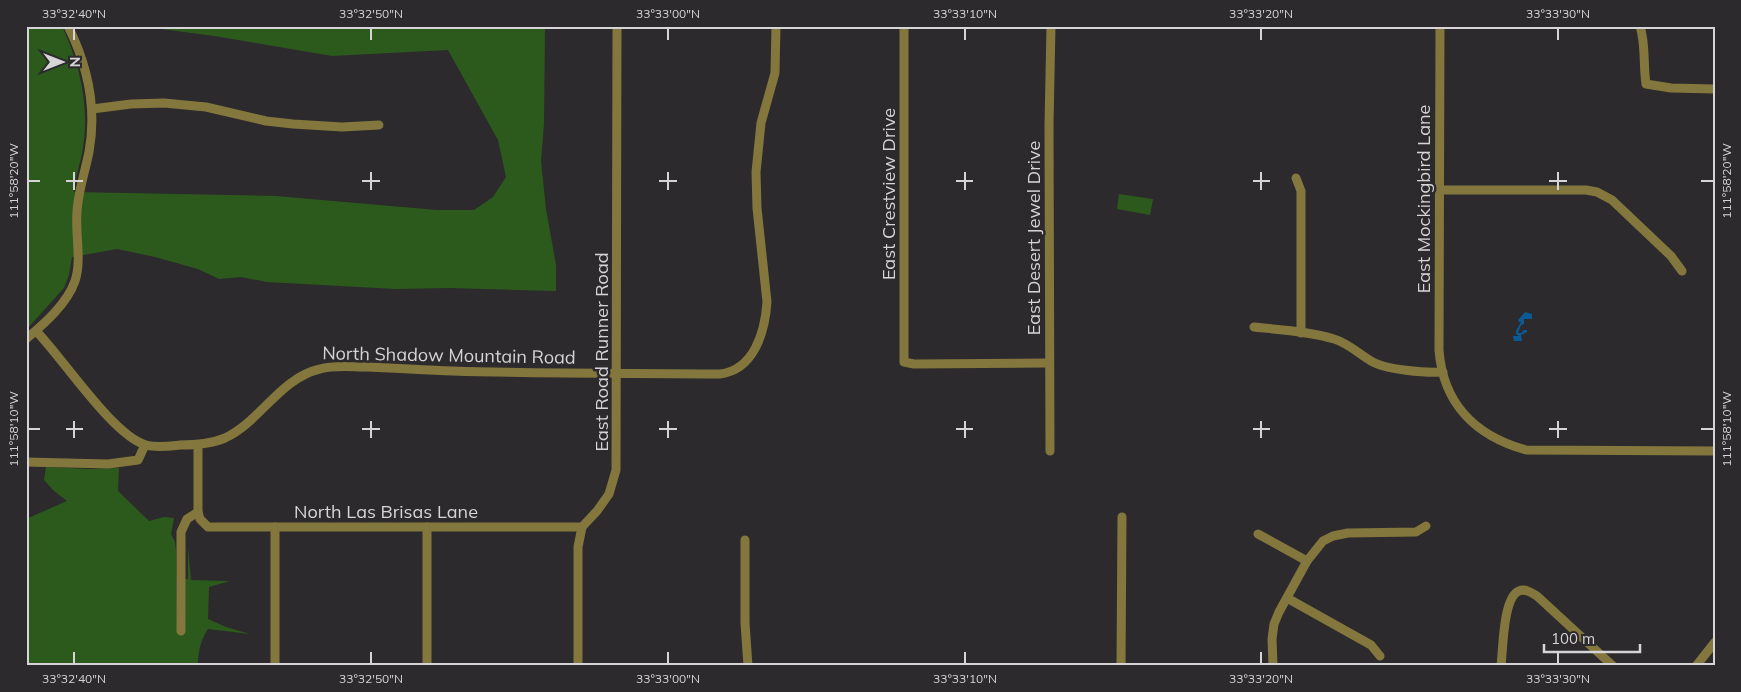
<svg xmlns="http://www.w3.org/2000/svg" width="1741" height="692" font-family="Mulish,sans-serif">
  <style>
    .green { fill: #2c5a1c }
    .water { fill: #0c5a93 }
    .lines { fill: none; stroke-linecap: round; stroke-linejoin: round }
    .minor { stroke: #83773d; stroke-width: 9 }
    .ticks { fill: none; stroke: #d6d4d6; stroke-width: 2 }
    .labels { text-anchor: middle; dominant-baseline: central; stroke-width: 5; stroke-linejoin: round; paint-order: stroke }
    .street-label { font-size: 18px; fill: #d6d4d6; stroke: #2c2a2c }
    .neatline { fill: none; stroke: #d6d4d6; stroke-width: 2 }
    .ticks-label { font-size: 12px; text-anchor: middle; fill: #d6d4d6 }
  </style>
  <rect width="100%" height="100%" fill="#2c2a2c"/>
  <!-- green -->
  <g class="green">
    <path d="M26,26H62C79,62 90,106 83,147C81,162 75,177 74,192L276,196L437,210H474L493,197L506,177L498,140L448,50L332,56L214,36L139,26H545L544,124L541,161L546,209L556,265V291L450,288L395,289L267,282L241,277L219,279L198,269L155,257L117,249L72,257L69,275L64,288L26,330Z"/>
    <path d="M1119,194L1153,199L1150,215L1117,209Z"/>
    <path d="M46,467L91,469L119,468L118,491L149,521L164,517L174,518L171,534L175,542L176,551L177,631H183L184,579H188V547L191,580L230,581L209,587L208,619L226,627L250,634L208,629C200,641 198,652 198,666H26V519L67,501L54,491L44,480Z"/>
  </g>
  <!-- water -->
  <path class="water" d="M1525,312L1532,314V319H1524V324L1521,325L1518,333H1521L1524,330H1527V332L1521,335L1522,341H1514L1513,336H1519L1516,334V331L1521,322H1519L1518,320Z"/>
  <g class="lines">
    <!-- minor -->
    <g class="minor">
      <path d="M904,26V362L914,364L1049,363"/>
      <path d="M1440,26L1439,350C1443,404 1476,436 1526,450L1715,451"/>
      <path d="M1640,26C1646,45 1643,65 1646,84L1671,88L1715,89"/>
      <path d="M92,109L131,104L164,103L206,107L266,121L293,124L342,127L379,125"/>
      <path d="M1296,178L1301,191V333"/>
      <path d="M1440,190H1586L1597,192L1612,200L1671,256L1682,271"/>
      <path d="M1254,327C1280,330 1309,331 1334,339C1348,343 1359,354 1371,361C1385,370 1426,373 1443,372"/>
      <path d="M36,331C62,357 113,436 146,445C157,448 170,446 180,445C196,445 211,444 225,438C261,421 280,378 320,369C334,365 350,367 365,367C394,368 424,370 453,371C542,374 631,373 720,374C754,370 765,332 767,302L757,208L756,172L761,123L775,73L776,26"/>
      <path d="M26,339C44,324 67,304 75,281C82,260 75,234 77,212C78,192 85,172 89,152C97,108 88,66 68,26"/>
      <path d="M198,445V512L200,519L208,527H582"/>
      <path d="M1050,451L1049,125L1051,26"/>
      <path d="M26,462L108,464L138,460L145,445"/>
      <path d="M427,527V666"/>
      <path d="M1258,534L1307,561"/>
      <path d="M745,540V623L748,666"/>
      <path d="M1287,598L1371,645L1380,656"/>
      <path d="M181,631V532L187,519L198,512"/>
      <path d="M275,666V527"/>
      <path d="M578,666V547L582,527L597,511L609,494L616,470L617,26"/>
      <path d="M1121,666L1122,517"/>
      <path d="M1273,666L1272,639L1274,624L1279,612L1307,561L1323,541L1333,536L1348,533L1416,532L1426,526"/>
      <path d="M1501,666C1503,650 1503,597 1519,591C1525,588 1532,593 1537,596L1613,666"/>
      <path d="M1696,666L1715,642"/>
    </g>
  </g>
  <!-- ticks -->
  <path class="ticks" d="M74,28V40M371,28V40M668,28V40M965,28V40M1261,28V40M1558,28V40M74,172V190M371,172V190M668,172V190M965,172V190M1261,172V190M1558,172V190M28,181H40M66,181H83M362,181H380M659,181H677M956,181H973M1253,181H1270M1549,181H1567M1701,181H1714M74,421V438M371,421V438M668,421V438M965,421V438M1261,421V438M1558,421V438M28,429H40M66,429H83M362,429H380M659,429H677M956,429H973M1253,429H1270M1549,429H1567M1701,429H1714M74,652V664M371,652V664M668,652V664M965,652V664M1261,652V664M1558,652V664"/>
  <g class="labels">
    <!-- street labels -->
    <g class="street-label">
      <text transform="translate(888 194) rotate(-90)">East Crestview Drive</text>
      <text transform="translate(1423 199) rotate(-90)">East Mockingbird Lane</text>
      <text transform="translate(1033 238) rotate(-90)">East Desert Jewel Drive</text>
      <text transform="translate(601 352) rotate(-90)">East Road Runner Road</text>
      <text transform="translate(449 355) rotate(1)">North Shadow Mountain Road</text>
      <text x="386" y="511">North Las Brisas Lane</text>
    </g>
  </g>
  <!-- border -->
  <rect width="1741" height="692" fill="none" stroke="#2c2a2c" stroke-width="55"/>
  <!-- north arrow -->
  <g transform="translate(62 62) rotate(90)" stroke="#2c2a2c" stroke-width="4" paint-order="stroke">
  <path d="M0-4L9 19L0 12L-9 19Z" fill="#d6d4d6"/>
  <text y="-8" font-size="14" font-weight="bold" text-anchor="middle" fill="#d6d4d6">N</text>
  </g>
  <!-- scale -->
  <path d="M1544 644v8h96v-8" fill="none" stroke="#d6d4d6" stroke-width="2.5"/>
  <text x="1551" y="644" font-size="15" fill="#d6d4d6" stroke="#2c2a2c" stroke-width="4" paint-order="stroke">100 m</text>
  <rect x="28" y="28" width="1686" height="636" class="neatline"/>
  <g class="ticks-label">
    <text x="74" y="18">33°32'40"N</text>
    <text x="371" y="18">33°32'50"N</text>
    <text x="668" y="18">33°33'00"N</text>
    <text x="965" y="18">33°33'10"N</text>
    <text x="1261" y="18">33°33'20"N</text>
    <text x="1558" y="18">33°33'30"N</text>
    <text transform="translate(1727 181) rotate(-90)" y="4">111°58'20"W</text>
    <text transform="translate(14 181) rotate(-90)" y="4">111°58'20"W</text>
    <text transform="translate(1727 429) rotate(-90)" y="4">111°58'10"W</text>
    <text transform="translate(14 429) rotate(-90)" y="4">111°58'10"W</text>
    <text x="74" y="683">33°32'40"N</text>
    <text x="371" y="683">33°32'50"N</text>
    <text x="668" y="683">33°33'00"N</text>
    <text x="965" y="683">33°33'10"N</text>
    <text x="1261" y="683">33°33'20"N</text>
    <text x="1558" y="683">33°33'30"N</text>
  </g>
</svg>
